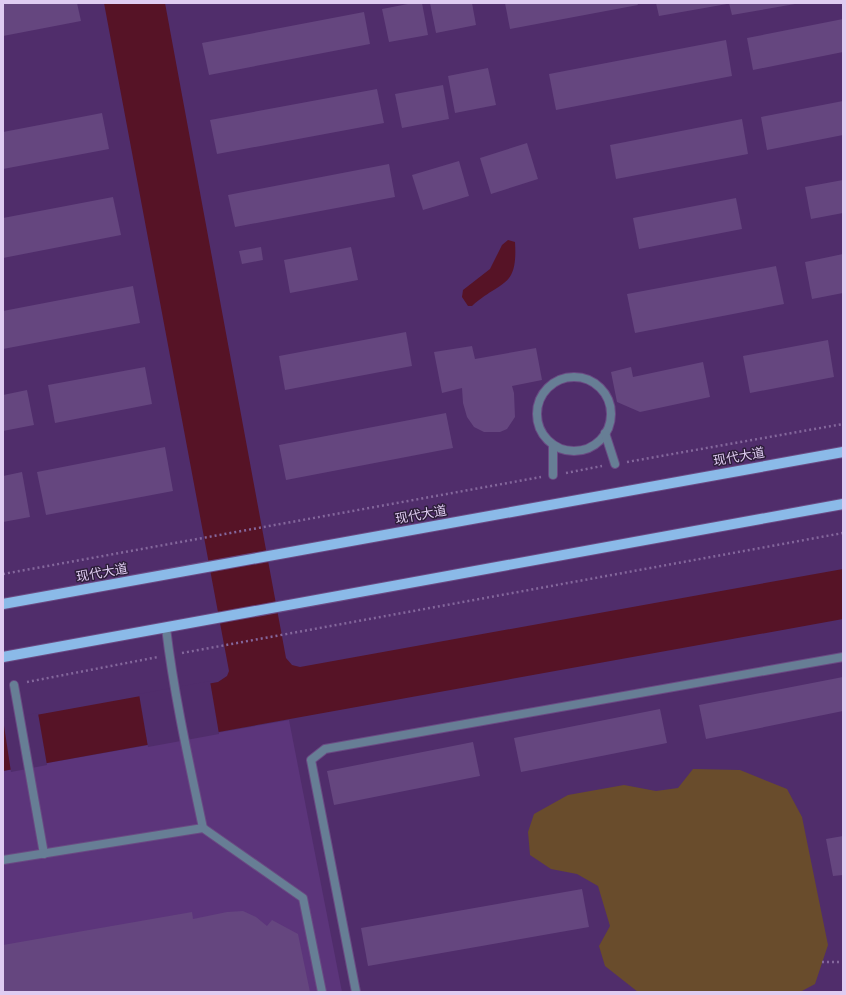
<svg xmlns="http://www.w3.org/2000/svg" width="846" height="995" font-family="'Source Sans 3','Noto Sans SC',sans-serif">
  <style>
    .built { fill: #5c357b }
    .green { fill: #694c2c }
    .water { fill: #561326 }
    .pier { fill: #502d6b }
    .building { fill: #65467f }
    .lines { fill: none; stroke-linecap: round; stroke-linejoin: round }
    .lane-casing { stroke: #6a4a83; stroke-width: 10 }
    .street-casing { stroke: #6a4a83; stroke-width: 10 }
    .primary-casing { stroke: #6a4a83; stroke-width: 12 }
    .path { stroke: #84679c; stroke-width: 2.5; stroke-dasharray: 2 3; stroke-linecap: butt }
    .lane { stroke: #677e95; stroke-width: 8 }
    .street { stroke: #677e95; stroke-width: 8 }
    .primary { stroke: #8bbae8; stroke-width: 10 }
    .labels { text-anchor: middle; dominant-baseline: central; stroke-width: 3; stroke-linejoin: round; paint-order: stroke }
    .street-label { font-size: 13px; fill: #dfccf1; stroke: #2e1f3b }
  </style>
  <rect width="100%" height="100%" fill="#502d6b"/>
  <!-- built -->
  <path class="built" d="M289,720L342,992H3V771Z"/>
  <!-- green -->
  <path class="green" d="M693,769L740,770L787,789L802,817L828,945L815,984L800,992H638L605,966L599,946L610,926L598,886L577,874L551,869L530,855L528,832L534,814L568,795L624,785L656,791L678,788Z"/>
  <!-- water -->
  <g class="water">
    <path d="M104,3H165L286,658L292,665L300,667L843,569V619L3,771V721L218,682L227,676L229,671Z"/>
    <path d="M508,240L515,242C518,289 501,280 472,306H468L462,297L463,290L490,269L502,245Z"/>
  </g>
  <!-- pier -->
  <g class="pier">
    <path d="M210,681L219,734L148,747L139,694Z"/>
    <path d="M38,713L47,765L11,772L3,719Z"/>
  </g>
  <!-- building -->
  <g class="building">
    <path d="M3,3H77L81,21L3,36Z"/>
    <path d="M413,3H422L428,35L389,42L382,9Z"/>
    <path d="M430,3H472L476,25L436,33Z"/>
    <path d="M505,3H637L638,5L510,29Z"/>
    <path d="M656,3H727V4L659,16Z"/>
    <path d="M729,3H795V4L732,15Z"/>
    <path d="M364,12L370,44L209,75L202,43Z"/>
    <path d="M843,19V52L753,70L747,38Z"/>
    <path d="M726,40L732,76L556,110L549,74Z"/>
    <path d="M488,68L496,105L455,113L448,76Z"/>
    <path d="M443,85L449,119L402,128L395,94Z"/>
    <path d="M377,89L384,123L217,154L210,120Z"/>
    <path d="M843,101V135L767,150L761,117Z"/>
    <path d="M102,113L109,149L3,169V132Z"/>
    <path d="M742,119L748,154L616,179L610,145Z"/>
    <path d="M527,143L538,179L491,194L480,158Z"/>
    <path d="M459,161L469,196L423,210L412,175Z"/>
    <path d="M389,164L395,197L235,227L228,195Z"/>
    <path d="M843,180V213L811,219L805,187Z"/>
    <path d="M113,197L121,235L3,258V218Z"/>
    <path d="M736,198L742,229L639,249L633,218Z"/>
    <path d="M261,247L263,260L242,264L239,251Z"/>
    <path d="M351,247L358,280L290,293L284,260Z"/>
    <path d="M843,254V293L812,299L805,262Z"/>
    <path d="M776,266L784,304L635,333L627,294Z"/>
    <path d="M133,286L140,323L3,349V311Z"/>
    <path d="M406,332L412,366L285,390L279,356Z"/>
    <path d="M828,340L834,377L750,393L743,356Z"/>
    <path d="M472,346L475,359L536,348L542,380L512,386L514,393L515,417L507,429L500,432H484L474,427L467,417L463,403L462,388L442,393L434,352Z"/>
    <path d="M703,362L710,397L640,412L617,402L611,372L631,367L633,377Z"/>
    <path d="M145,367L152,404L55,423L48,385Z"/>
    <path d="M27,390L34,425L3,431V395Z"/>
    <path d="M446,413L453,448L286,480L279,445Z"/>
    <path d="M165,447L173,491L46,515L37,472Z"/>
    <path d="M22,472L30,517L3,522V476Z"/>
    <path d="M843,677V711L706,739L699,705Z"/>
    <path d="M660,709L667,743L521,772L514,738Z"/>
    <path d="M473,742L480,776L334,805L327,771Z"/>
    <path d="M843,836V875L833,876L826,839Z"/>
    <path d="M582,889L589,927L368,966L361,928Z"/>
    <path d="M243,911L256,917L267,926L272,920L298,934L310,992H3V945L192,912L193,919L227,912Z"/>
  </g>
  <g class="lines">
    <!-- lane casing -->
    <g class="lane-casing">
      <g id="lane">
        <path d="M14,685L44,854"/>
        <path d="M356,992L311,760L325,749L843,657"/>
      </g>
    </g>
    <!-- street casing -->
    <g class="street-casing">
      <g id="street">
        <circle cx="574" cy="414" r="37"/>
        <path d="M605,433L615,464"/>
        <path d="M553,475V445"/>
        <path d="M166,628C174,695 189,762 203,828"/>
        <path d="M3,860L203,828L303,898L322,992"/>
      </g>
    </g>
    <!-- primary casing -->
    <g class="primary-casing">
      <g id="primary">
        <path d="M3,604L843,452"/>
        <path d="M3,657L843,504"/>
      </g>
    </g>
    <!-- path -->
    <g class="path">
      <path d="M627,462L843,424"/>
      <path d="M566,473L602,466"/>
      <path d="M3,574L541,477"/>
      <path d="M182,653L843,533"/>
      <path d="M27,682L158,657"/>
      <path d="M822,962H843"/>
    </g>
    <!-- lane -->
    <use href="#lane" class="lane"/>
    <!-- street -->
    <use href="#street" class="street"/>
    <!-- primary -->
    <use href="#primary" class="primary"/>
  </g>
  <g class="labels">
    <!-- street labels -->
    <g class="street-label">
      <text transform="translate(739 457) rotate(-10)">现代大道</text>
      <text transform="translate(421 515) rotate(-10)">现代大道</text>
      <text transform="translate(102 573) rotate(-10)">现代大道</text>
    </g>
  </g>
  <!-- border -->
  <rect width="846" height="995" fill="none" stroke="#dfccf1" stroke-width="8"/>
</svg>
